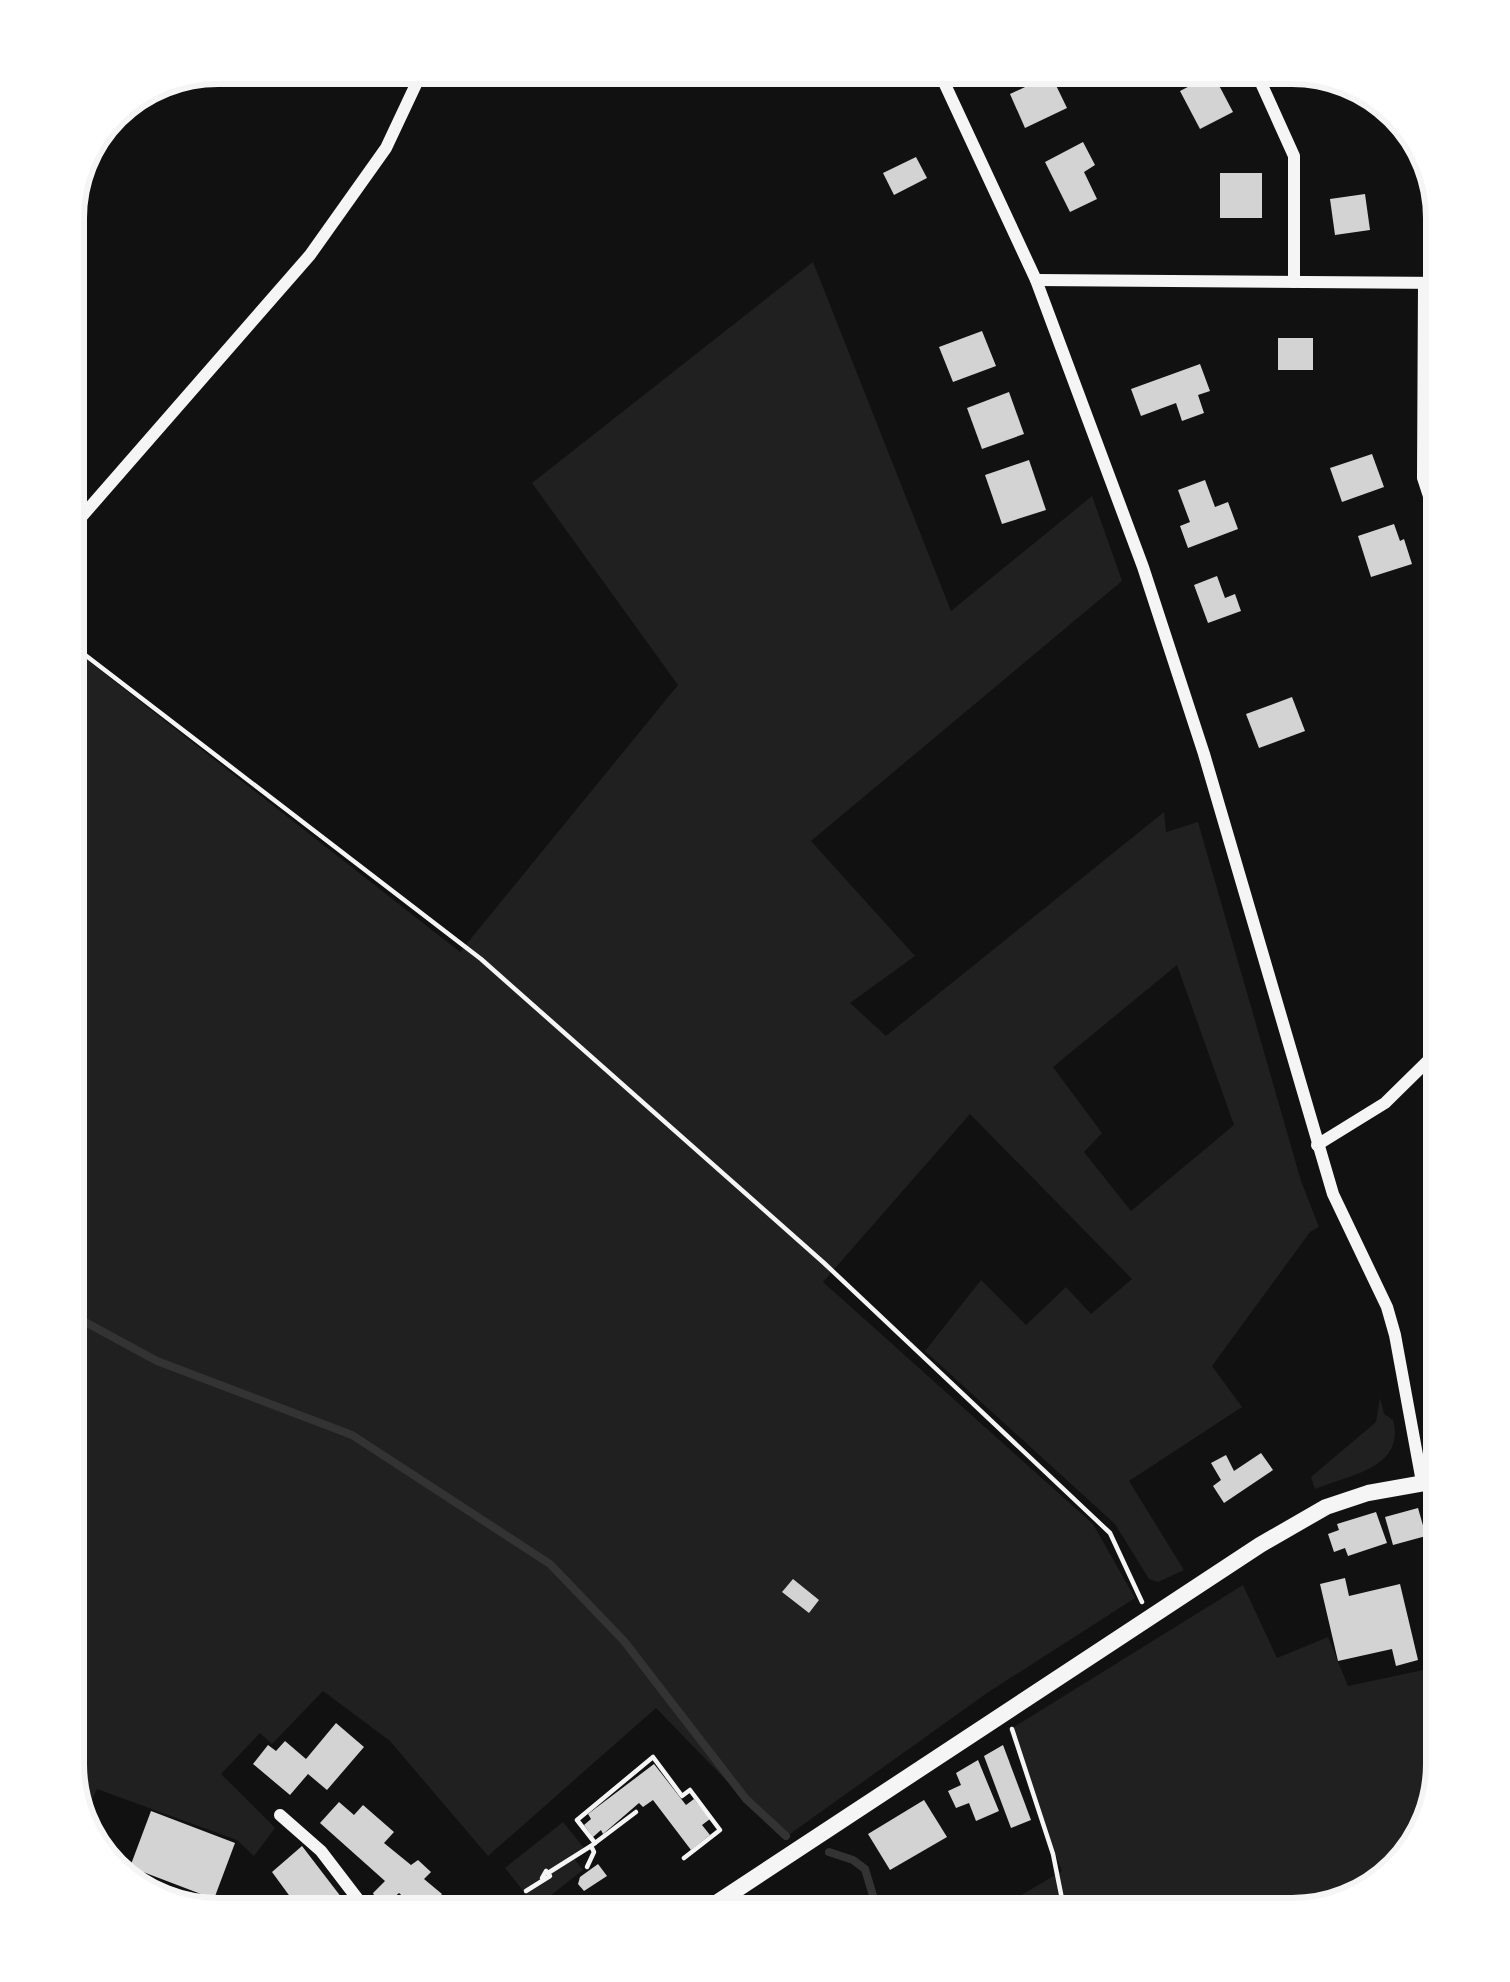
<svg xmlns="http://www.w3.org/2000/svg" width="1510" height="1982" font-family="'PT Sans',sans-serif">
  <style>
    .green { fill: #202020; fill-rule: evenodd }
    .lines { fill: none; stroke-linecap: round; stroke-linejoin: round }
    .stream { stroke: #333; stroke-width: 8 }
    .building { fill: #d3d3d3 }
    .path { stroke: #f5f5f5; stroke-width: 4.5 }
    .minor { stroke: #f5f5f5; stroke-width: 12 }
    .tertiary { stroke: #f5f5f5; stroke-width: 16 }
    .rim { fill: none; stroke: #f5f5f5; stroke-width: 6 }
  </style>
  <rect width="100%" height="100%" fill="#111"/>
  <!-- green -->
  <g class="green">
    <path d="M813,262L951,611L1092,496L1122,581L811,841L915,956L850,1003L886,1036L1164,812L1166,832L1198,822L1301,1181L1319,1227L1310,1232L1212,1366L1242,1407L1129,1481L1184,1570L1158,1582L1149,1579L1115,1524L925,1351L981,1280L1026,1325L1066,1287L1091,1314L1132,1279L970,1114L823,1282L1093,1524L1135,1598L987,1693L783,1839L656,1708L488,1856L390,1741L323,1691L272,1744L260,1733L221,1774L275,1828L254,1856L237,1840L97,1789L81,1823L63,1764V641L460,952L678,685L532,483ZM1177,965L1234,1125L1131,1211L1084,1152L1102,1133L1053,1067Z"/>
    <path d="M1380,1398L1384,1414L1393,1420C1406,1468 1349,1475 1315,1489L1311,1477L1376,1422Z"/>
    <path d="M1243,1585L1277,1658L1328,1637L1348,1686L1423,1670L1429,1711L1447,1712V1764L1427,1841L1377,1893L1292,1919H981L1062,1871L1009,1730Z"/>
    <path d="M563,1822L584,1848L573,1857L583,1870L536,1907L505,1868Z"/>
  </g>
  <g class="lines">
    <!-- stream -->
    <g class="stream">
      <path d="M63,1310L157,1361L352,1435L550,1564L624,1641L746,1799L786,1836"/>
      <path d="M829,1852L853,1860L865,1869L880,1919"/>
    </g>
  </g>
  <!-- building -->
  <g class="building">
    <path d="M1213,74L1233,112L1200,129L1180,91Z"/>
    <path d="M1051,75L1067,108L1025,128L1010,94Z"/>
    <path d="M1083,142L1095,165L1084,172L1097,199L1070,212L1045,162Z"/>
    <path d="M916,157L927,178L894,195L883,173Z"/>
    <rect x="1220" y="173" width="42" height="45"/>
    <path d="M1365,194L1370,230L1335,235L1330,199Z"/>
    <path d="M982,331L996,366L953,382L939,347Z"/>
    <rect x="1278" y="338" width="35" height="32"/>
    <path d="M1200,364L1210,391L1198,395L1204,413L1182,421L1176,403L1141,416L1131,389Z"/>
    <path d="M1009,392L1024,434L982,449L967,408Z"/>
    <path d="M1372,454L1384,487L1342,502L1330,468Z"/>
    <path d="M1029,460L1046,510L1002,524L985,475Z"/>
    <path d="M1205,480L1215,507L1228,502L1238,529L1188,548L1180,526L1190,522L1178,490Z"/>
    <path d="M1394,524L1400,541L1404,539L1412,564L1371,577L1358,536Z"/>
    <path d="M1217,576L1225,598L1235,594L1241,611L1208,623L1194,585Z"/>
    <path d="M1292,697L1305,731L1259,748L1246,714Z"/>
    <path d="M1261,1453L1273,1470L1224,1503L1213,1486L1221,1480L1211,1463L1226,1455L1234,1471Z"/>
    <path d="M1418,1508L1426,1536L1393,1545L1385,1517Z"/>
    <path d="M1447,1508V1540L1432,1542L1427,1512Z"/>
    <path d="M1376,1512L1387,1543L1348,1556L1345,1548L1334,1552L1328,1534L1339,1530L1337,1524Z"/>
    <path d="M1345,1578L1349,1596L1400,1584L1418,1660L1396,1666L1392,1649L1338,1661L1320,1584Z"/>
    <path d="M793,1579L819,1600L809,1613L782,1592Z"/>
    <path d="M336,1723L364,1747L327,1790L308,1774L290,1795L253,1764L268,1745L276,1751L285,1741L306,1759Z"/>
    <path d="M1003,1745L1031,1820L1011,1828L984,1756Z"/>
    <path d="M978,1760L999,1811L976,1821L969,1803L956,1808L948,1791L961,1785L956,1773Z"/>
    <path d="M654,1764L686,1805L694,1799L710,1819L702,1825L710,1835L691,1850L653,1800L643,1807L639,1803L603,1834L601,1830L593,1837L584,1825L591,1819L588,1814Z"/>
    <path d="M924,1800L947,1837L890,1870L868,1834Z"/>
    <path d="M339,1802L354,1815L363,1805L394,1832L384,1843L411,1865L418,1860L431,1872L424,1879L442,1894L424,1916L399,1893L380,1909L373,1893L385,1881L320,1823Z"/>
    <path d="M151,1811L235,1843L214,1899L130,1867Z"/>
    <path d="M302,1846L358,1919H294L302,1913L272,1872Z"/>
    <path d="M598,1864L607,1876L584,1891L578,1884L580,1877Z"/>
  </g>
  <g class="lines">
    <!-- path -->
    <g class="path">
      <path d="M63,638L481,959L824,1263L1110,1533L1142,1602"/>
      <path d="M1012,1729L1053,1854L1066,1919"/>
      <path d="M595,1843L577,1820L653,1757L682,1796L690,1790L720,1830L684,1858"/>
      <path d="M587,1867L594,1852L591,1846L636,1812"/>
      <path d="M548,1873L591,1846"/>
      <path d="M122,1881L204,1917"/>
      <path d="M526,1891L550,1876L546,1871L542,1878"/>
    </g>
    <!-- minor -->
    <g class="minor">
      <path d="M935,63L1036,280L1143,567L1204,754L1333,1194L1387,1307L1395,1335L1422,1482"/>
      <path d="M1252,63L1294,156V282"/>
      <path d="M1036,280L1447,283"/>
      <path d="M1424,283L1423,478L1447,551"/>
      <path d="M63,538L310,255L386,148L426,63"/>
      <path d="M1317,1145L1385,1103L1447,1042"/>
      <path d="M280,1815L321,1851L373,1919"/>
    </g>
    <!-- tertiary -->
    <path class="tertiary" d="M692,1919L1260,1545L1326,1507L1368,1493L1447,1479"/>
  </g>
  <!-- crop -->
  <path d="M0 0H1510V1982H0ZM218 84H1292A134 134 0 0 1 1426 218V1764A134 134 0 0 1 1292 1898H218A134 134 0 0 1 84 1764V218A134 134 0 0 1 218 84Z" fill="#fff" fill-rule="evenodd"/>
  <path class="rim" d="M218 84H1292A134 134 0 0 1 1426 218V1764A134 134 0 0 1 1292 1898H218A134 134 0 0 1 84 1764V218A134 134 0 0 1 218 84Z"/>
</svg>
